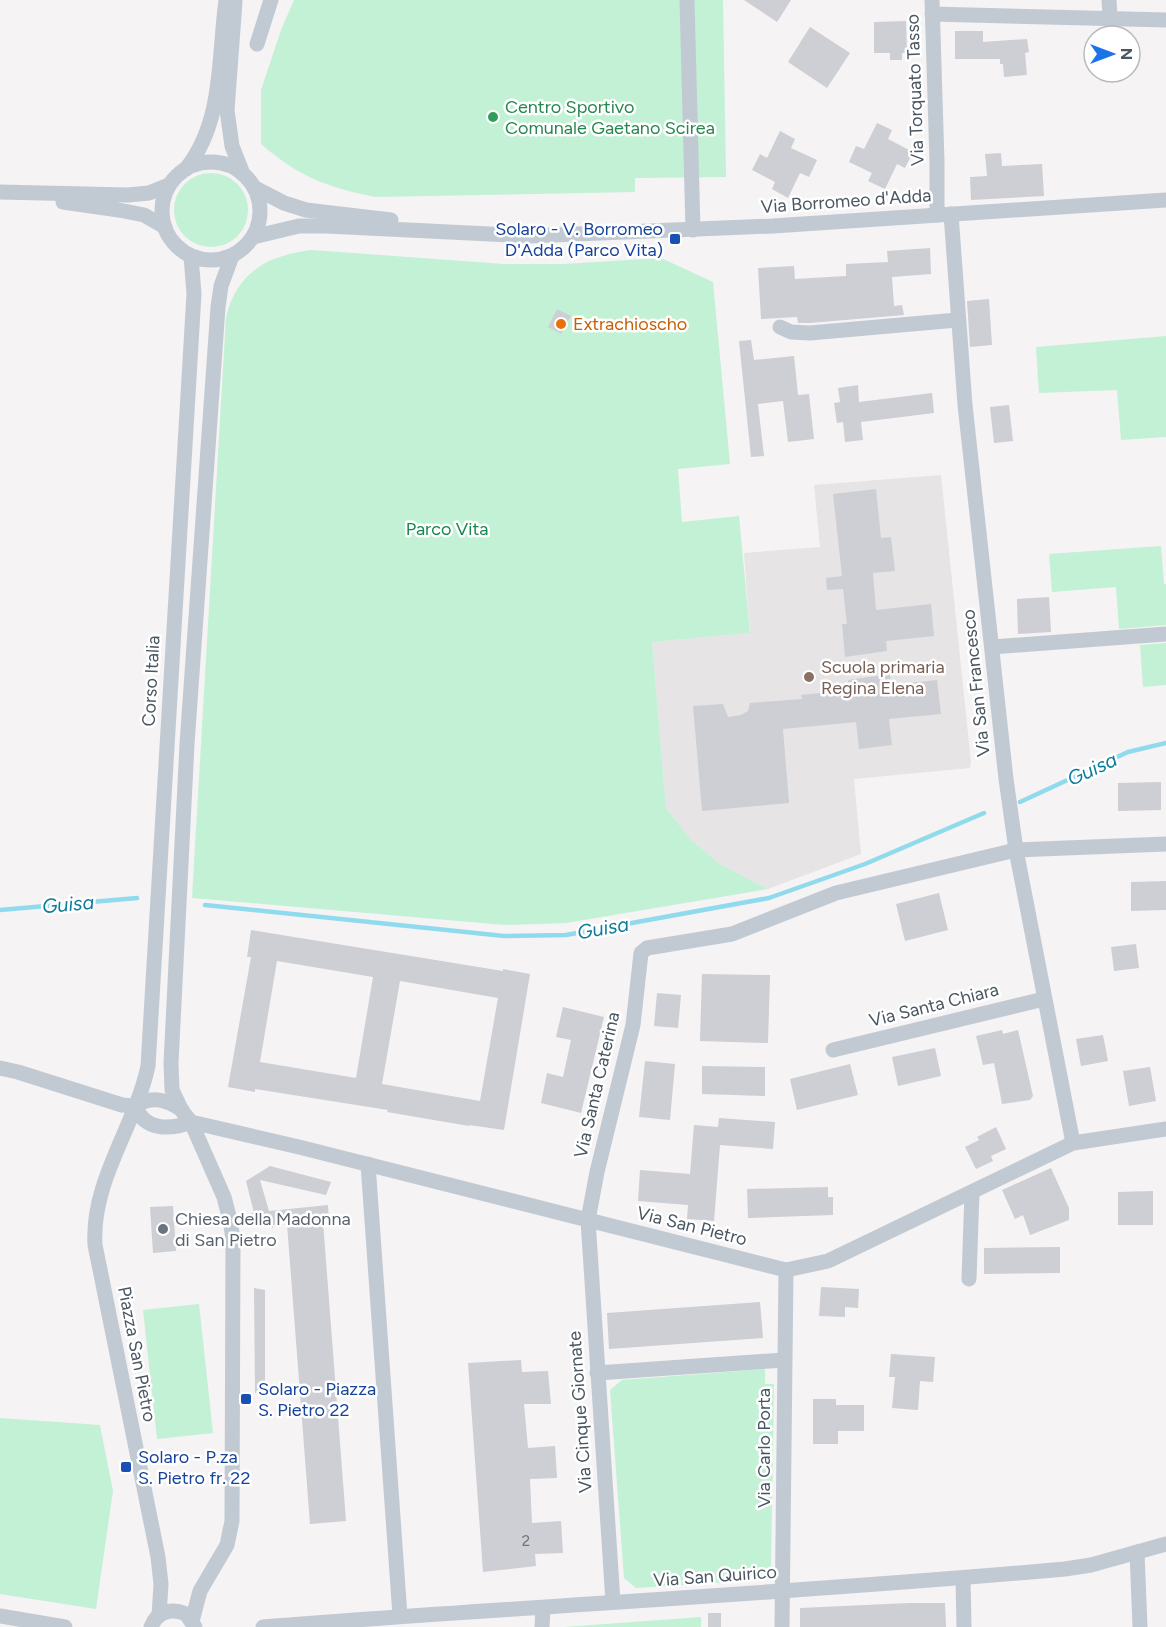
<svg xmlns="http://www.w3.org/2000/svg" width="1166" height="1627" font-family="Figtree,sans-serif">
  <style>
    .education { fill: #e6e4e5 }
    .green { fill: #c3f1d5 }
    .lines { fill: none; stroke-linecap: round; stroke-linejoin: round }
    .stream { stroke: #90daee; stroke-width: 4.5 }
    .building { fill: #cdcfd5; fill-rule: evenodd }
    .minor { stroke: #c1cad2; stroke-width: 15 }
    .leisure-dot { fill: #2e9e5b; stroke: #fff; stroke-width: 2 }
    .transit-dot { fill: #1a4fb4; stroke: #fff; stroke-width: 2 }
    .food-dot { fill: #e8710a; stroke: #fff; stroke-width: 2 }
    .education-dot { fill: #8d6e63; stroke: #fff; stroke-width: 2 }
    .worship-dot { fill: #6b7280; stroke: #fff; stroke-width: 2 }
    .labels { text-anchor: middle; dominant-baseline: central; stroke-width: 5; stroke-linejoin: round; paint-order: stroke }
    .number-label { font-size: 15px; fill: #6b747e }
    .street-label { font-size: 18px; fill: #4a5661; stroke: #fff }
    .leisure-label { font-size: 18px; fill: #27864d; stroke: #fff; text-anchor: start }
    .transit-label { font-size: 18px; fill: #164399; stroke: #fff; text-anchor: start }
    .food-label { font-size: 18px; fill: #c56008; stroke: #fff; text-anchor: start }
    .park-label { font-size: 18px; fill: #17864f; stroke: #fff }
    .education-label { font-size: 18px; fill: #785e54; stroke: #fff; text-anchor: start }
    .worship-label { font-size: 18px; fill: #5b616d; stroke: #fff; text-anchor: start }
    .water-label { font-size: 20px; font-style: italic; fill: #0c7c9b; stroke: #fff }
  </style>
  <rect width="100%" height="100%" fill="#f5f3f3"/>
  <!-- education -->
  <path class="education" d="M941,475L971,762L970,768L854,779L861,854L768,889L720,864L691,840L666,808L652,642L750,633L744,553L820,547L814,485Z"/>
  <!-- green -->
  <g class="green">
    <path d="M294,0H723L726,177L635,178V192L375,197C327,187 299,177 261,144V90L281,30Z"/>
    <circle cx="211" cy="210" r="37"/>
    <path d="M312,250L504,264H564L661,258L713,282L730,464L678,469L682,522L739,516L750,633L652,642L666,808L691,840L720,864L768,889L566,923L505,925L192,898L226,317C237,272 268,255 312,250Z"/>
    <path d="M1166,336V437L1121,440L1117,390L1039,393L1036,347Z"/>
    <path d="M1161,546L1164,584H1166V625L1119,629L1116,587L1052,592L1049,554Z"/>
    <path d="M1166,643V685L1143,687L1140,645Z"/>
    <path d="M199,1304L213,1433L157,1439L143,1310Z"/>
    <path d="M765,1369V1384H774L771,1569L761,1580L636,1588L624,1578L610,1390L622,1380Z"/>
    <path d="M0,1418L100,1425L113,1491L96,1609L0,1594Z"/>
    <path d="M701,1617V1627H564Z"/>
  </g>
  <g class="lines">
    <!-- stream -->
    <g class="stream">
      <path d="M1020,802L1128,752L1166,743"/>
      <path d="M205,905L504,936L566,935L769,898L865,864L984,813"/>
      <path d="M0,910L137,898"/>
    </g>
  </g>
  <!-- building -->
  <g class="building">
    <path d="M744,0H791L777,22Z"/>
    <path d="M906,21L907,53H902V60H890V53H874V22Z"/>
    <path d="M810,27L850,53L827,88L788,62Z"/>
    <path d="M955,31H983V42L1027,39L1029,52L1025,53L1027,75L1004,77L1003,64H1000V59H955Z"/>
    <path d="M877,123L892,130L888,139L913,152L905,168L897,164L885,189L868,181L872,173L849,162L856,146L864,149Z"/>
    <path d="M780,131L795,139L791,148L817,160L809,177L800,173L788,198L772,189L775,182L752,170L760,154L767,158Z"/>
    <path d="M1001,153L1002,166L1042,164L1044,196L971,200L970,177L987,176L985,154Z"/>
    <path d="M930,248L931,274L892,277L894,306L902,305L904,315L810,323H798L797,317L761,319L758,268L794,266L795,279L846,276V264L888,262L887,251Z"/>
    <path d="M989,299L992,345L970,347L967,301Z"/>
    <path d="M557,309L571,316L561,334L548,327Z"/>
    <path d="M751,340L754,360L794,356L798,395L809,394L814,439L788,442L783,401L758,404L764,456L751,457L739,341Z"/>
    <path d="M858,385L859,402L932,393L934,413L861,422L863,440L845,442L843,422L837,423L834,403L840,402L838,388Z"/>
    <path d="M1009,405L1013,441L994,443L990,407Z"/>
    <path d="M876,489L881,538L891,537L895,571L873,573L876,610L931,604L934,636L886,641L887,651L845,657L842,624H847L843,589L827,590L826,578L842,576L833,494Z"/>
    <path d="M1049,597L1051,632L1018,634L1017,599Z"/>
    <path d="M890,674L891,685L937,680L941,714L889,719L892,745L859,749L856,722L783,729L789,803L702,811L693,706L723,704L728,717L741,715L748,711L750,703L802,699L801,695L849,690L848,680Z"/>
    <path d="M1161,782V810L1118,811V783Z"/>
    <path d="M1166,881V910L1131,911V882Z"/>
    <path d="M939,893L948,930L905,941L896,904Z"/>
    <path d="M251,930L503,971V969L530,974L504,1130L469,1125V1126L387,1112L388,1110L255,1089V1092L228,1087L251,957H247ZM277,961L373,977L356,1078L260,1062ZM400,981L498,998L480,1101L382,1084Z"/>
    <path d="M1136,944L1139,968L1114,971L1111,947Z"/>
    <path d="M702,974L770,975L768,1043L700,1041Z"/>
    <path d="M657,993L681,995L678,1028L654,1026Z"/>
    <path d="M563,1007L604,1017L581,1113L541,1103L547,1073L563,1077L571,1040L556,1037Z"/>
    <path d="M1002,1030L1003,1034L1018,1030L1033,1096L1030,1100L1002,1104L994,1063L983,1065L976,1036Z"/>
    <path d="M1103,1035L1108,1061L1081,1066L1076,1039Z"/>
    <path d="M935,1048L941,1076L898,1086L892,1057Z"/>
    <path d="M645,1061L675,1064L670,1120L639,1117Z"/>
    <path d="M850,1064L858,1095L797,1110L790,1079Z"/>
    <path d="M702,1066L765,1067V1096L702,1094Z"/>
    <path d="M1150,1067L1156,1101L1129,1106L1123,1071Z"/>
    <path d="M719,1118L775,1122L773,1149L720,1145L714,1221L687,1219L688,1205L638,1201L640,1170L690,1174L694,1125L718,1127Z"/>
    <path d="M996,1127L1006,1149L991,1156L993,1161L976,1169L965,1147L979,1140L977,1137Z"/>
    <path d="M270,1166L331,1182L326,1195L260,1180L269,1211L328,1205L329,1221L323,1222L346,1521L310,1524L287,1224L273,1225V1228L249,1213H254L246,1181Z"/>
    <path d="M1051,1168L1069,1208V1220L1030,1235L1023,1215L1015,1219L1002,1190Z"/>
    <path d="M828,1187V1197H833V1215L748,1218L747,1189Z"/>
    <path d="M1153,1191V1225H1118V1192Z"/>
    <path d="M173,1206L176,1251L153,1253L150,1207Z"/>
    <path d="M1060,1247V1273L984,1274V1248Z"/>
    <path d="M821,1287L859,1289L858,1308L845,1307V1317L819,1316Z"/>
    <path d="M254,1288L265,1290V1393H255Z"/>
    <path d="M760,1302L763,1338L609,1349L607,1313Z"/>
    <path d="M891,1354L935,1357L933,1382L920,1381L918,1410L892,1408L895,1377H889Z"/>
    <path d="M521,1360L522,1372L548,1371L551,1404H524L528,1448L555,1446L557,1478L530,1479L532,1523L561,1521L563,1553L535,1554L536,1566L483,1572L468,1363Z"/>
    <path d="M813,1399H836V1405H864V1431H838V1444H813Z"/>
    <path d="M909,1603H945L946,1627H800V1608Z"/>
    <rect x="708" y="1613" width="13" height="14"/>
  </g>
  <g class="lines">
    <!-- minor -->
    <g class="minor">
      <path d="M687,0L693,230"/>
      <path d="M932,0L937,162V215"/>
      <path d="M1109,0L1110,17"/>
      <path d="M235,2L227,110L232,146L243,174"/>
      <path d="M932,14L1166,20"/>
      <path d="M257,44L271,0"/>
      <circle cx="211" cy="211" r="49"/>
      <path d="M186,169C224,121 218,58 226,0"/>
      <path d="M255,188L284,203L306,210L391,220"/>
      <path d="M0,192L128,195L149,193L169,185"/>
      <path d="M63,202L119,210L144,215L165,227"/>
      <path d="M951,214L965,405L1006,779L1016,850L1073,1143"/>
      <path d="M253,237L299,226H327L528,236L773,226L1166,200"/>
      <path d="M780,327L791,332L810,333L957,320"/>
      <path d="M992,647L1166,634"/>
      <path d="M833,1050L1044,999"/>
      <path d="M0,1068L18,1072L122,1105L136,1106"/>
      <path d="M136,1106C143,1131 171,1130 191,1122L299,1147L786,1270L828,1261L1073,1143L1166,1129"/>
      <path d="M136,1106C152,1095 167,1100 182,1110"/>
      <path d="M368,1164L400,1616"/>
      <path d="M969,1279L972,1192"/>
      <path d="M597,1373L784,1360"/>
      <path d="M1137,1552L1140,1627"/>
      <path d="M963,1578L964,1627"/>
      <path d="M613,1602L588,1220L597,1172L633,1025L641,953L647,948L732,934L836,893L999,854L1016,850L1166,844"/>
      <path d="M0,1616L65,1627"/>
      <path d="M159,1616L161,1584L158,1557L95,1245C91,1181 135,1127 148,1066L194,294L191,256"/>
      <path d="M192,1621L200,1591L227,1545L232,1521L233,1239L230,1220L224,1197L191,1122L182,1111L172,1090L171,1063L187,744L218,307L221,286L232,256"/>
      <path d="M151,1627C157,1611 171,1608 186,1614L195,1627"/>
      <path d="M263,1627C530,1606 798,1593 1065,1569L1091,1565L1166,1544"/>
      <path d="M542,1627L543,1608"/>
      <path d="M782,1627L786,1270"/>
    </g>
  </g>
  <!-- markers -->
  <circle class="leisure-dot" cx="493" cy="117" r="6"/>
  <g class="transit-dot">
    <rect x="669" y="233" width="12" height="12" rx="3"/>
    <rect x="240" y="1393" width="12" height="12" rx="3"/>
    <rect x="120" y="1461" width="12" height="12" rx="3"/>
  </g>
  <circle class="food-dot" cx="561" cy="324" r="6"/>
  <circle class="education-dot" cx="809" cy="677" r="6"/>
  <circle class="worship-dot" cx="163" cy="1229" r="6"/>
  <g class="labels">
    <!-- number labels -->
    <g class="number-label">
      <text x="526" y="1541">2</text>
    </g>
    <!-- street labels -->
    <g class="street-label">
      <text transform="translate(915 90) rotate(-92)">Via Torquato Tasso</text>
      <text transform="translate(846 201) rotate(-4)">Via Borromeo d'Adda</text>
      <text transform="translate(151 681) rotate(-87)">Corso Italia</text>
      <text transform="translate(976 683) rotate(-96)">Via San Francesco</text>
      <text transform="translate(934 1005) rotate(-14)">Via Santa Chiara</text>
      <text transform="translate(597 1085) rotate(-77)">Via Santa Caterina</text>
      <text transform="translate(692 1226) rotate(14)">Via San Pietro</text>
      <text transform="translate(137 1354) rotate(79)">Piazza San Pietro</text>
      <text transform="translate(580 1412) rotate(-94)">Via Cinque Giornate</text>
      <text transform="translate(764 1448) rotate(-90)">Via Carlo Porta</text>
      <text transform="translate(715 1576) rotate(-4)">Via San Quirico</text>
    </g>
    <!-- leisure labels -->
    <g class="leisure-label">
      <text x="505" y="107">Centro Sportivo<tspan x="505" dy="21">Comunale Gaetano Scirea</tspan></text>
    </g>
    <!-- transit labels -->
    <g class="transit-label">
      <text x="663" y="229" text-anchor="end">Solaro - V. Borromeo<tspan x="663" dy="21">D'Adda (Parco Vita)</tspan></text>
      <text x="258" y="1389">Solaro - Piazza<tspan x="258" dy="21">S. Pietro 22</tspan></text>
      <text x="138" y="1457">Solaro - P.za<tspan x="138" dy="21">S. Pietro fr. 22</tspan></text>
    </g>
    <!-- food labels -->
    <g class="food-label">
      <text x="573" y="324">Extrachioscho</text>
    </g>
    <!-- park labels -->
    <g class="park-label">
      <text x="447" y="529">Parco Vita</text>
    </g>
    <!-- education labels -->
    <g class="education-label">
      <text x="821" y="667">Scuola primaria<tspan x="821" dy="21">Regina Elena</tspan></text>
    </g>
    <!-- worship labels -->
    <g class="worship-label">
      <text x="175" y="1219">Chiesa della Madonna<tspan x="175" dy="21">di San Pietro</tspan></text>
    </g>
    <!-- water labels -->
    <g class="water-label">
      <text transform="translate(1092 769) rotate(-25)">Guisa</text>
      <text transform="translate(68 904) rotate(-5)">Guisa</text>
      <text transform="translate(603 928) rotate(-10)">Guisa</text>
    </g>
  </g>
  <!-- north arrow -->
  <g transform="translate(1112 54) rotate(90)"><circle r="28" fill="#ffffff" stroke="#b7bbc0" stroke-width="1.5"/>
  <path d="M0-4.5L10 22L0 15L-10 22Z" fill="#1a73e8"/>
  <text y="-9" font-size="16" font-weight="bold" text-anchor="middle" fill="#4a5661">N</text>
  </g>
</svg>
